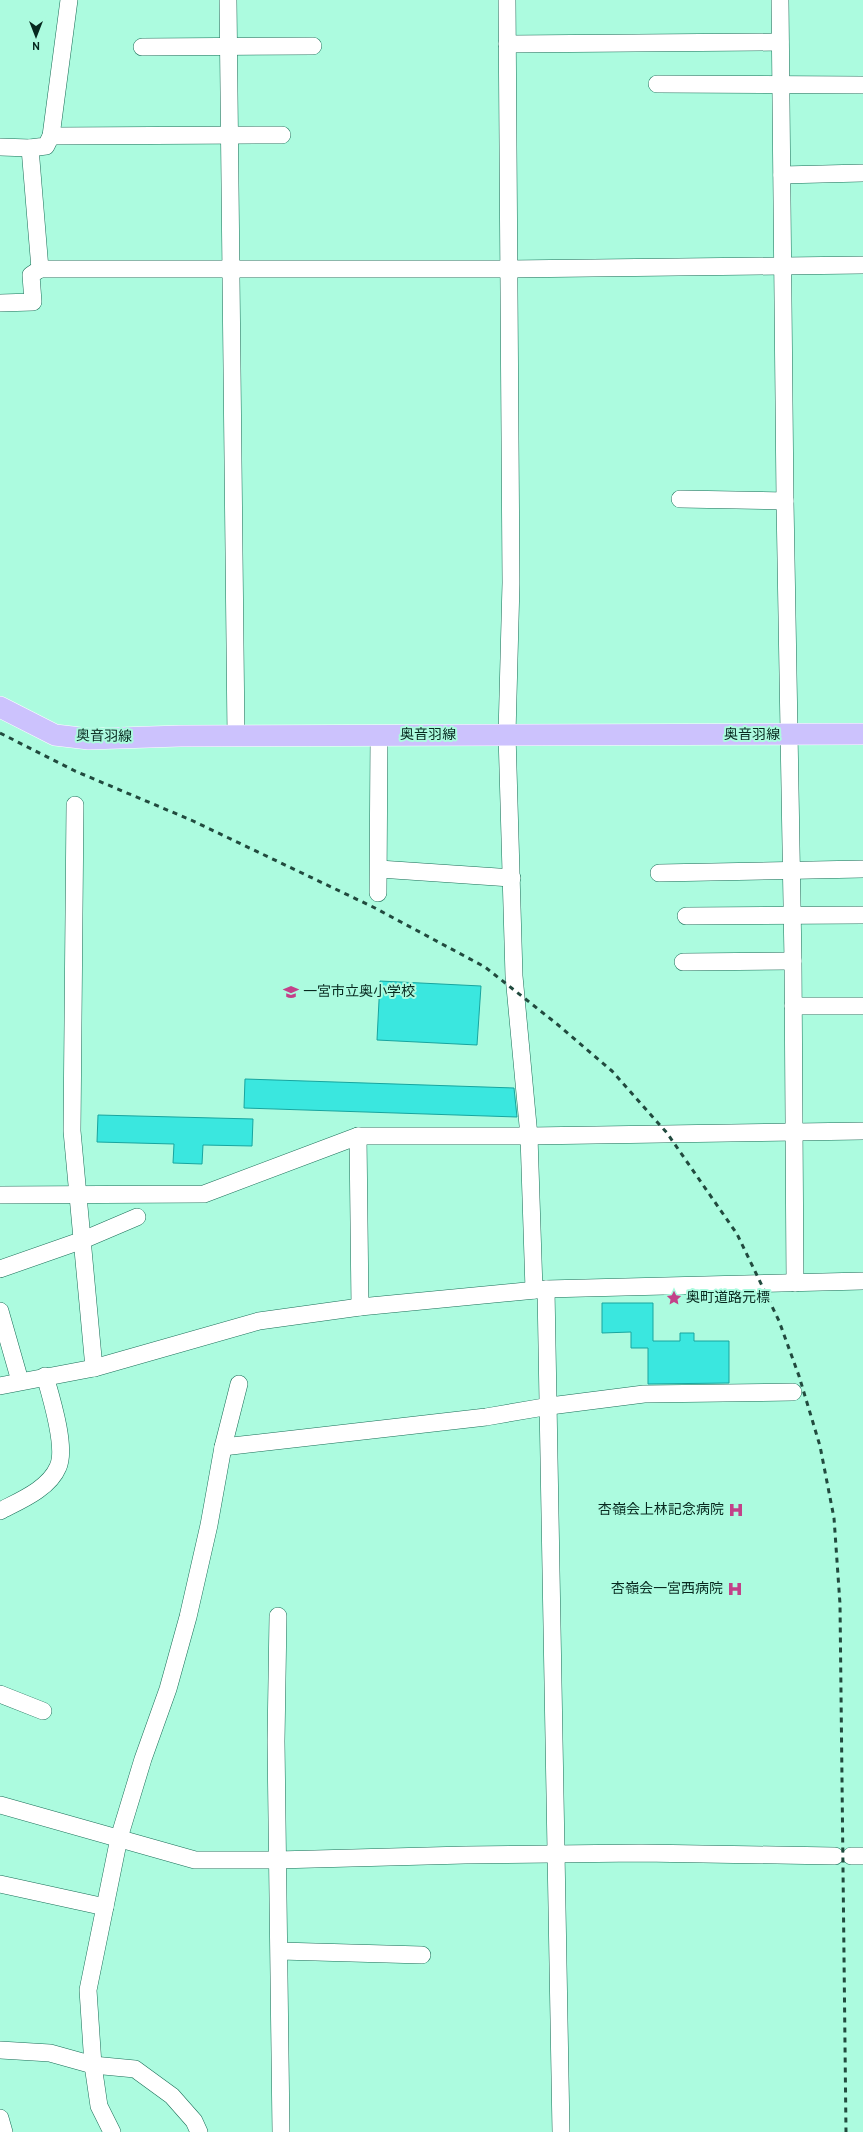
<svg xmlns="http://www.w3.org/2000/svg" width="863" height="2132" font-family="Overpass,'Noto Sans JP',sans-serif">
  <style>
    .building { fill: #3ae7df; stroke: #18a59f }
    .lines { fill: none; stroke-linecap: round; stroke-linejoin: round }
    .minor-casing { stroke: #196e57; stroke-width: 18 }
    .major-casing { stroke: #fff; stroke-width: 22 }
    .minor { stroke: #fff; stroke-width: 17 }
    .major { stroke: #ccc2fd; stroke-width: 21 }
    .rail { stroke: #214a3e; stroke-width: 3; stroke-dasharray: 5 5; stroke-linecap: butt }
    .labels { text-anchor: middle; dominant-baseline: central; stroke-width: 4; stroke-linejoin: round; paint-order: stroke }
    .street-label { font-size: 14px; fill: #07291f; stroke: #acfbdf }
    .poi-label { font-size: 14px; fill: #07291f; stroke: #acfbdf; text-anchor: start }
  </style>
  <rect width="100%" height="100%" fill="#acfbdf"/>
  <!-- building -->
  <g class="building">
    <path d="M380,981L481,986L477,1045L377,1040Z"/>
    <path d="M245,1079L514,1088L517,1117L244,1108Z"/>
    <path d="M98,1115L253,1119L252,1146L203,1145L202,1164L173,1163L174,1144L97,1142Z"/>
    <path d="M602,1303H653V1341H680V1333H694V1341H729V1383L648,1384V1348H631V1332L602,1333Z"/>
  </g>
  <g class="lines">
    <!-- minor casing -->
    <g class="minor-casing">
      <g id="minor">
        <path d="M228,0L236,736"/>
        <path d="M507,0L511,583L507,734L514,976L529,1136L534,1290"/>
        <path d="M780,0L785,501L793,961L795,1283"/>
        <path d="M507,44L780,42"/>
        <path d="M142,47L313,46"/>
        <path d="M657,84L863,85"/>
        <path d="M51,136L282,135"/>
        <path d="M0,147L30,148L40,269H508L863,265"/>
        <path d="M30,148L46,146L51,136L69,0"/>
        <path d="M782,175L863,173"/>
        <path d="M0,303L33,302L31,275L40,269"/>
        <path d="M680,499L785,501"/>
        <path d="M75,805L72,1131L94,1368"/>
        <path d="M379,869L512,878"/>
        <path d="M659,873L863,869"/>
        <path d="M378,893L379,735"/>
        <path d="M686,916L863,915"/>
        <path d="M683,962L793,961"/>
        <path d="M793,1006H863"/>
        <path d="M358,1136L360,1307"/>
        <path d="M0,1195L204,1194L358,1136H529L863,1131"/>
        <path d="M0,1269L83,1240L137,1217"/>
        <path d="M546,1289L561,2132"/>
        <path d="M0,1311L20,1381"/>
        <path d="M0,1386L94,1368L259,1321L360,1307L546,1289L863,1281"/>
        <path d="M223,1447L486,1417L550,1406L644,1394L793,1392"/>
        <path d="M0,1511C19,1501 49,1489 58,1467C67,1448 51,1397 45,1376"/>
        <path d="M278,1616L276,1741L281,2132"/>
        <path d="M0,1694L43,1711"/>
        <path d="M0,1805L195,1860H277L465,1855L641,1853L835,1856"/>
        <path d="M851,1856H863"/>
        <path d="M0,1884L105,1907"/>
        <path d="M280,1951L422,1955"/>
        <path d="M0,2050L50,2053L93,2065L135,2069L172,2096L194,2121L199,2132"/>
        <path d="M0,2118L4,2132"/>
        <path d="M112,2132L99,2106L93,2065L88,1990L119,1838L143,1759L168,1689L188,1617L209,1525L223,1447L239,1384"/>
      </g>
    </g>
    <!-- major casing -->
    <g class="major-casing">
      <path id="major" d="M0,707L55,735L89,739L180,736L863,734"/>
    </g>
    <!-- minor -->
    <use href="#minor" class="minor"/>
    <!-- major -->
    <use href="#major" class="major"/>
    <!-- rail -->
    <path class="rail" d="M0,733L75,771L191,820L373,907L485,967L557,1024L612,1071L667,1133L737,1234L779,1321L799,1376L820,1446L834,1518L840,1604L846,2132"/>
  </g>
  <!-- icons -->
  <defs>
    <g id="school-bare" transform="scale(1.2)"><path d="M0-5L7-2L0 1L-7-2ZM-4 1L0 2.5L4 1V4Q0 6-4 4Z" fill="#c34189" stroke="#acfbdf" stroke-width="2.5" paint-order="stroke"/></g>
    <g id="sight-bare" transform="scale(1.2)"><path d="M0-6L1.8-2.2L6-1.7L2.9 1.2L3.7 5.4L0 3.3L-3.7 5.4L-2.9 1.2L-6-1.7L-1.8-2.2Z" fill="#c34189" stroke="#acfbdf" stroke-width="2.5" paint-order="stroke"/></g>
    <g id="hospital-bare" transform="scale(1.2)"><path d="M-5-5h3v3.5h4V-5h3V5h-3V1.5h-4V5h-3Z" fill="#c34189" stroke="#acfbdf" stroke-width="2.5" paint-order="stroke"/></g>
  </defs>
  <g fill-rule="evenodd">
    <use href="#school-bare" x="291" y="992"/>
    <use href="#sight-bare" x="674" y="1298"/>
    <use href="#hospital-bare" x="736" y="1510"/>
    <use href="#hospital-bare" x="735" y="1589"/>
  </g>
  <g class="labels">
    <!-- street labels -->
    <g class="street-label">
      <text x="428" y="735">奥音羽線</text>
      <text x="752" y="735">奥音羽線</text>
      <text transform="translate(104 737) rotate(1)">奥音羽線</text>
    </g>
    <!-- poi labels -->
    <g class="poi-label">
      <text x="303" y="992">一宮市立奥小学校</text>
      <text x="686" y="1298">奥町道路元標</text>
      <text x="724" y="1510" text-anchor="end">杏嶺会上林記念病院</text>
      <text x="723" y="1589" text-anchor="end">杏嶺会一宮西病院</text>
    </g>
  </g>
  <!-- north arrow -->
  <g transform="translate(36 36) rotate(180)" stroke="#acfbdf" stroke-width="3" paint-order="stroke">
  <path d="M0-3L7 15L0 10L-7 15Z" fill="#07291f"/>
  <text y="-6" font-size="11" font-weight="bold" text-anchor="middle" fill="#07291f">N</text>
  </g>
</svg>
